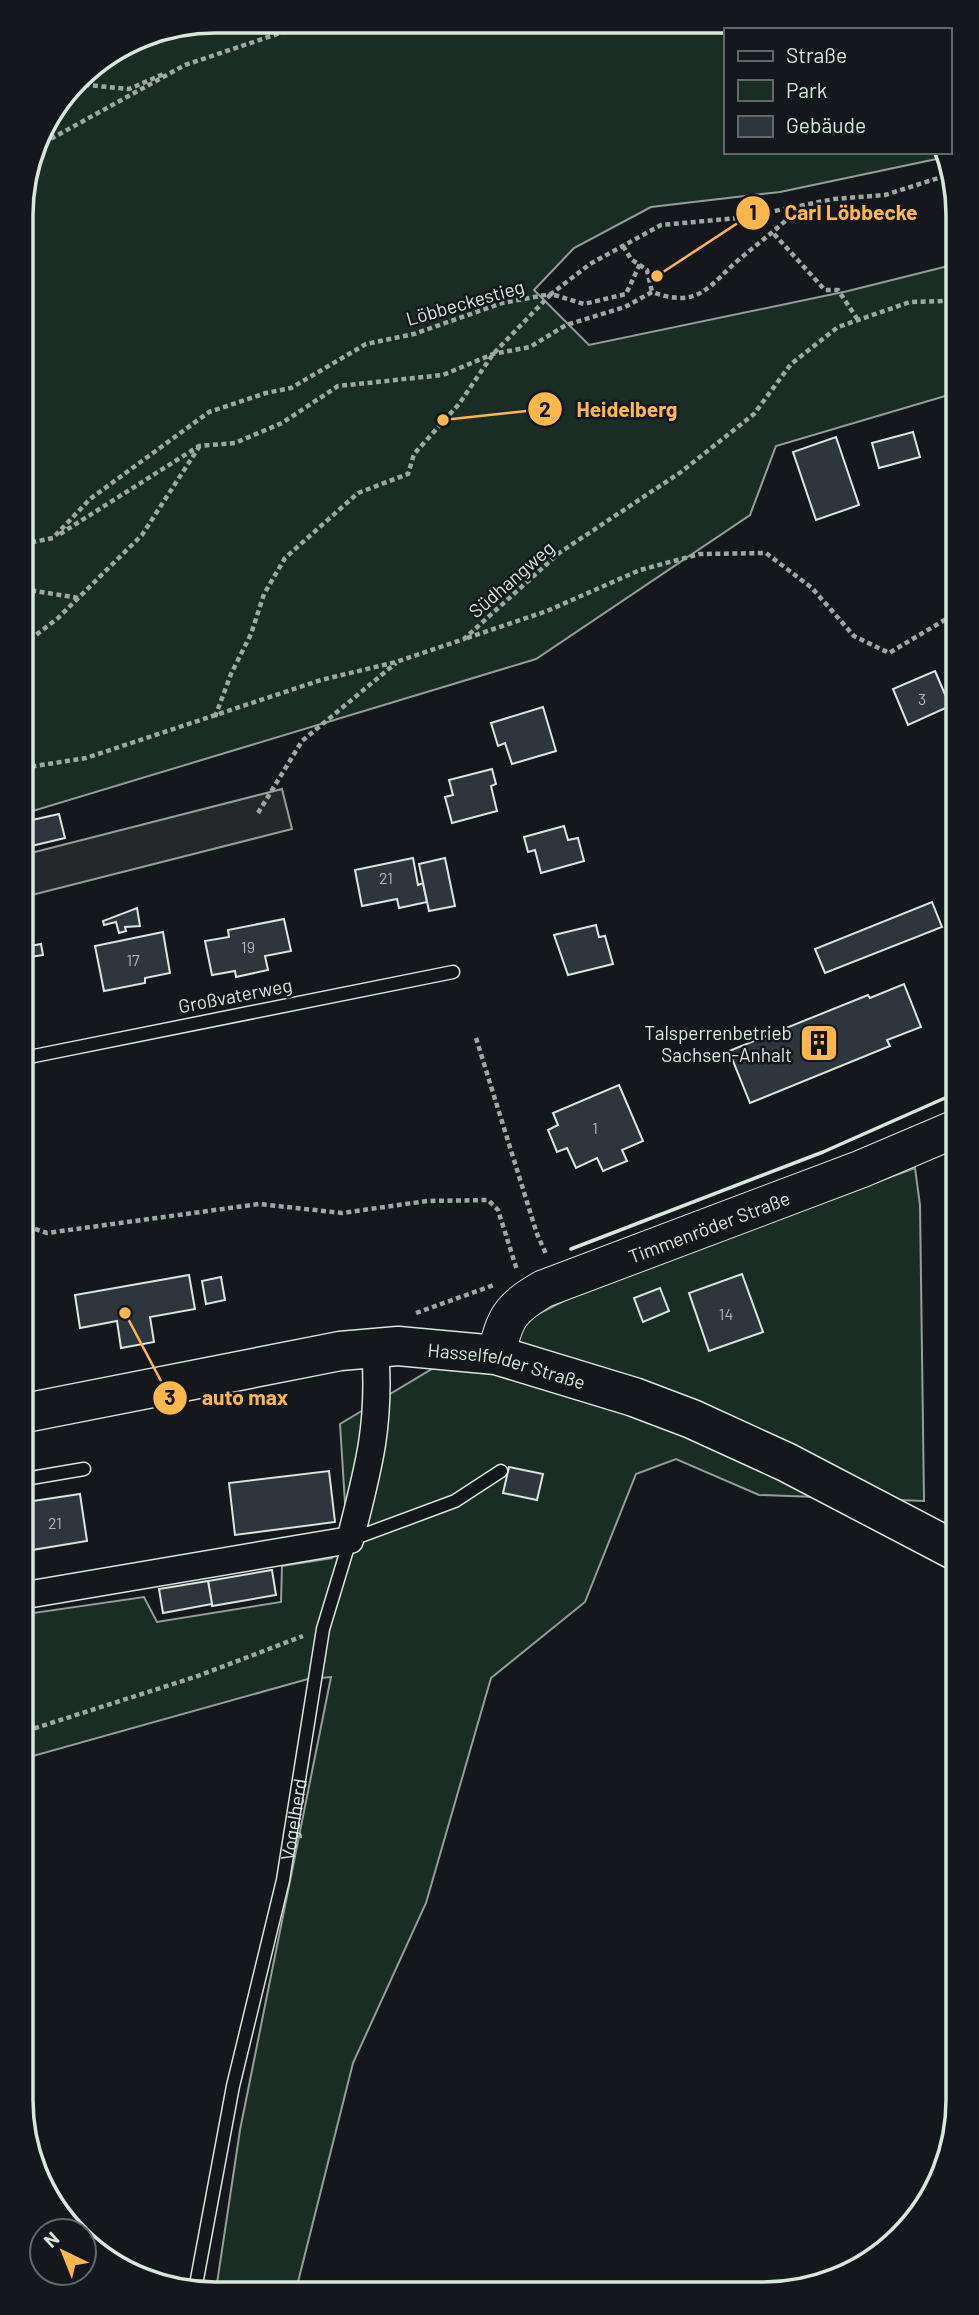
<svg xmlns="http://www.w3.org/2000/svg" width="979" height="2315" font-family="Barlow,sans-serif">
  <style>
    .green { fill: #1a2d24; stroke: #939e99; stroke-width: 2 }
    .parking { fill: #24282b; stroke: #939e99; stroke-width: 2 }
    .building { fill: #2c363c; stroke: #d8e6dc; stroke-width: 2 }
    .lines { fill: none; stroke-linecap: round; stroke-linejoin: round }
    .service-casing { stroke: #d8e6dc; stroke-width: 15 }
    .minor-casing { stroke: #d8e6dc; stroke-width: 29 }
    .secondary-casing { stroke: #d8e6dc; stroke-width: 39 }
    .primary-casing { stroke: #d8e6dc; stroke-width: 41 }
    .path { stroke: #9da8a2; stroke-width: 4.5; stroke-dasharray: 5 3.5; stroke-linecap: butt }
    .service { stroke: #14181c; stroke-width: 12 }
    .minor { stroke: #14181c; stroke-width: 26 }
    .secondary { stroke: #14181c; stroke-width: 37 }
    .primary { stroke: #14181c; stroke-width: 38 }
    .wall { stroke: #d8e6dc; stroke-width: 3.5 }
    .labels { text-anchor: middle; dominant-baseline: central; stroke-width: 5; stroke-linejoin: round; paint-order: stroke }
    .number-label { font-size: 16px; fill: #adbab4 }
    .street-label { font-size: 19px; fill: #d8e6dc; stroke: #14181c }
    .poi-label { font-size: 19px; fill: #d8e6dc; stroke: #14181c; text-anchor: end }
    .rim { fill: none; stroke: #d8e6dc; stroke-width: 3.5 }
    .leader { fill: none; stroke: #ffb74d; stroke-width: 2.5 }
    .callout-dot { fill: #ffb74d; stroke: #14181c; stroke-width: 2.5 }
    .mark-label { font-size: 21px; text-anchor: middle; font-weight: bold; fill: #111 }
    .callout-label { font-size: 21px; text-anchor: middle; font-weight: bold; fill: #ffb74d; stroke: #14181c; stroke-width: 5; stroke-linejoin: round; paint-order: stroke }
  </style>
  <rect width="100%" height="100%" fill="#14181c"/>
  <!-- green -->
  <g class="green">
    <path d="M216,21L801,25L811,30H725V152H943L946,157L780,192L651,207L574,248L534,290L589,345L848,291L952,265V394L776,446L750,515L536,659L23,814L21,203L41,130L87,70L142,36Z"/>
    <path d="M915,1168L920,1205L924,1501L759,1495L676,1459L636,1474L585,1602L491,1678L426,1903L353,2063L296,2290H216L240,2130L331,1677L308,1679L26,1758V1614L144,1597L157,1622L281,1602L282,1566L332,1558L346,1519L340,1424L442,1363L591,1287Z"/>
  </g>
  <!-- parking -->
  <path class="parking" d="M282,789L292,829L24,897L23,855Z"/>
  <!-- building -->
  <g class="building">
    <path d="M913,432L920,457L879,468L872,443Z"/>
    <path d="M836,437L859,505L816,520L793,452Z"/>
    <path d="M935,671L950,706L908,725L893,689Z"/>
    <path d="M543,707L556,751L512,764L505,743L498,746L491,723Z"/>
    <path d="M492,769L496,784L491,786L497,811L452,823L445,797L453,795L449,780Z"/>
    <path d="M59,814L65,838L23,848V822Z"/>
    <path d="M564,826L568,840L578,838L584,861L541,873L535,850L528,852L524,837Z"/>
    <path d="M413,858L418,885L423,883L427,902L399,908L397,899L362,906L355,870Z"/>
    <path d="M445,858L455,906L429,911L419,864Z"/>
    <path d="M932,902L942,927L825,973L815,949Z"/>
    <path d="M137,908L140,926L125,927L126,931L119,933L116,922L104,925L103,921Z"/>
    <path d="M284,919L291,951L265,956L268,970L236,977L235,971L212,975L205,941L229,937L228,930Z"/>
    <path d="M596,925L599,937L605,936L613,964L568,975L554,935Z"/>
    <path d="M163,932L170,973L145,978V983L104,991L95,946Z"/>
    <path d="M41,944L43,955L24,958V947Z"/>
    <path d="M904,984L921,1027L887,1040L890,1046L750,1103L729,1051L868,995L870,998Z"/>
    <path d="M619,1085L643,1141L622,1150L627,1161L603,1171L597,1158L576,1168L567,1148L557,1152L548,1130L558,1125L553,1113Z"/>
    <path d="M742,1274L763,1332L709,1351L689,1293Z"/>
    <path d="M189,1275L195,1309L150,1317L154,1342L121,1348L117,1321L80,1328L75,1295Z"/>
    <path d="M221,1277L225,1300L206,1304L202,1281Z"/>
    <path d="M660,1288L669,1311L643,1322L634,1298Z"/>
    <path d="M25,1325L32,1364L25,1366Z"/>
    <path d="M509,1467L543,1474L537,1500L503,1493Z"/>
    <path d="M329,1471L335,1522L235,1535L229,1483Z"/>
    <path d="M80,1494L87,1541L26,1551V1502Z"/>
    <path d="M272,1570L276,1595L212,1606L208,1581Z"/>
    <path d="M208,1581L212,1604L163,1613L159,1589Z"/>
  </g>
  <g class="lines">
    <!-- service casing -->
    <g class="service-casing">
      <g id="service">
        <path d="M24,1058L453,972"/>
        <path d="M25,1479L84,1469"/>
        <path id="s1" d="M195,2290L233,2086L283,1880L323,1629L350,1540L455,1501L501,1471"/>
      </g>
    </g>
    <!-- minor casing -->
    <g class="minor-casing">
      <path id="minor" d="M26,1595L350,1540C369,1467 381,1423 375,1347"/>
    </g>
    <!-- secondary casing -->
    <g class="secondary-casing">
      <g id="secondary">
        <path id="s2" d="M496,1355C505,1318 509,1309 543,1289L861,1169L955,1129"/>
      </g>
    </g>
    <!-- primary casing -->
    <g class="primary-casing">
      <g id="primary">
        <path id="s3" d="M25,1413L340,1351L398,1346L496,1355L634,1397L692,1419L786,1462L956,1551"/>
      </g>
    </g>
    <!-- path -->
    <g class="path">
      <path d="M76,84L129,89L166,73"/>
      <path d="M36,147L185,65L313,22"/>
      <path d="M774,234L825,290H838L858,320"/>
      <path d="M623,246L631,259L647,270L652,292"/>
      <path d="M60,534L199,446L235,443L282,423L338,386L443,375L493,354L530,347L566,325L625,307L652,292C701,310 709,284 742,257C762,240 782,226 800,206"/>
      <path d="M23,544L53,538L90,499L209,412L266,393L291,388L366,344L414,334L502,303L551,294L590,264L661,225L739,218L834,199L885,195L951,174"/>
      <path d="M23,594L35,591L79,598"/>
      <path d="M467,638L547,611L640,570L700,554L766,553L812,588L854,636L889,653L953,615"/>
      <path d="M23,645L58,618L142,535L199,447"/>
      <path d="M215,717L231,674L251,634L264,594L285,558L358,493L408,474L414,454L459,404L493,354L551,294L584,304L626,294L640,264"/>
      <path d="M23,768L86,758L321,680L396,662L464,639L559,553L681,472L754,414L791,364L838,327L910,302L943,301L952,296"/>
      <path d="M258,813L302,741L396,663"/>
      <path d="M476,1038L537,1234L547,1256"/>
      <path d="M25,1216L32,1228L47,1233L259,1204L342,1213L427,1201L488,1200L498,1210L517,1270"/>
      <path d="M416,1313L494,1285"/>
      <path d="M26,1731L198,1676L303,1636"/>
    </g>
    <!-- service -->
    <use href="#service" class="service"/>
    <!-- minor -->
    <use href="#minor" class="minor"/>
    <!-- secondary -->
    <use href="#secondary" class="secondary"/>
    <!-- primary -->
    <use href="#primary" class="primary"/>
    <!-- wall -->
    <path class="wall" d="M571,1249L823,1152L954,1094"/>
  </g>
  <!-- icons -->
  <defs>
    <g id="building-square" transform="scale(2.0125)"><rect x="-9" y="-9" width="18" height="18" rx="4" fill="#ffb74d" stroke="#14181c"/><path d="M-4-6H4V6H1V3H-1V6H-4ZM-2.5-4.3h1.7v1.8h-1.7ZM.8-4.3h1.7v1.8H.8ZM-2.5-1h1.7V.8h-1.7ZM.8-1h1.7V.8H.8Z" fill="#111"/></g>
  </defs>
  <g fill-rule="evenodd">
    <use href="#building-square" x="819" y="1043"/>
  </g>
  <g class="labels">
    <!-- number labels -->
    <g class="number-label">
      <text x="922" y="698">3</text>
      <text x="386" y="877">21</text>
      <text x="248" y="946">19</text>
      <text x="133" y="959">17</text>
      <text x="595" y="1127">1</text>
      <text x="726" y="1313">14</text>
      <text x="55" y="1522">21</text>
    </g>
    <!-- street labels -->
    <g class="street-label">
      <text transform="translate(465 302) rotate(-16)">Löbbeckestieg</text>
      <text transform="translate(511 579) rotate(-41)">Südhangweg</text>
      <text transform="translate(235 995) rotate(-11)">Großvaterweg</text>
      <text stroke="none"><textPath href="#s2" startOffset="262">Timmenröder Straße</textPath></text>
      <text stroke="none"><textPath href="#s3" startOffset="490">Hasselfelder Straße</textPath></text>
      <text stroke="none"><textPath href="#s1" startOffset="481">Vogelherd</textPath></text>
    </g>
    <!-- poi labels -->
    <g class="poi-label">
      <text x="792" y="1032">Talsperrenbetrieb<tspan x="792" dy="22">Sachsen-Anhalt</tspan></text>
    </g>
  </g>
  <!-- crop -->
  <path d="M0 0H979V2315H0ZM215 33H764A182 182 0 0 1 946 215V2100A182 182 0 0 1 764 2282H215A182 182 0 0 1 33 2100V215A182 182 0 0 1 215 33Z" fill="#14181c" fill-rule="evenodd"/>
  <path class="rim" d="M215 33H764A182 182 0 0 1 946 215V2100A182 182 0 0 1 764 2282H215A182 182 0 0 1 33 2100V215A182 182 0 0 1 215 33Z"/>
  <!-- callouts -->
  <path class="leader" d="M657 276L753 213M443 420L545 409M125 1313L170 1398"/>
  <g class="callout-dot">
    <circle cx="657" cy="276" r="7"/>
    <circle cx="443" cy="420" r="7"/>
    <circle cx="125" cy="1313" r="7"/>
    <circle cx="753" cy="213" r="18"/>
    <circle cx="545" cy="409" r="18"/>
    <circle cx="170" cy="1398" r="18"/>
  </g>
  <g class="mark-label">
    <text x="753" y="220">1</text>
    <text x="545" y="417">2</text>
    <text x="170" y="1405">3</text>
  </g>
  <g class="callout-label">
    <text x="851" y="220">Carl Löbbecke</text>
    <text x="627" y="417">Heidelberg</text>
    <text x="245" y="1405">auto max</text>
  </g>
  <!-- legend -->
  <rect x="724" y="28" width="228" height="126" fill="#14181c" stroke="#626a69" stroke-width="2"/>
  <rect x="738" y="51" width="35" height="10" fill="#14181c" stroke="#626a69" stroke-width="2"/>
  <text x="786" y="63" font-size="21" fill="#d8e6dc">Straße</text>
  <rect x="738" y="80" width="35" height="21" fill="#1a2d24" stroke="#626a69" stroke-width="2"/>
  <text x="786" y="98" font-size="21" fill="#d8e6dc">Park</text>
  <rect x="738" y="116" width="35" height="21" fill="#2c363c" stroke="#626a69" stroke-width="2"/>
  <text x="786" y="133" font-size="21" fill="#d8e6dc">Gebäude</text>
  <!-- north arrow -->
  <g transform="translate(63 2252) rotate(317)"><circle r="33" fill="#14181c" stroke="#626a69" stroke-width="2"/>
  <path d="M0-5L12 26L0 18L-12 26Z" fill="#ffb74d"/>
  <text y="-10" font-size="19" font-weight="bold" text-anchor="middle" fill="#d8e6dc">N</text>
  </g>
</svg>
